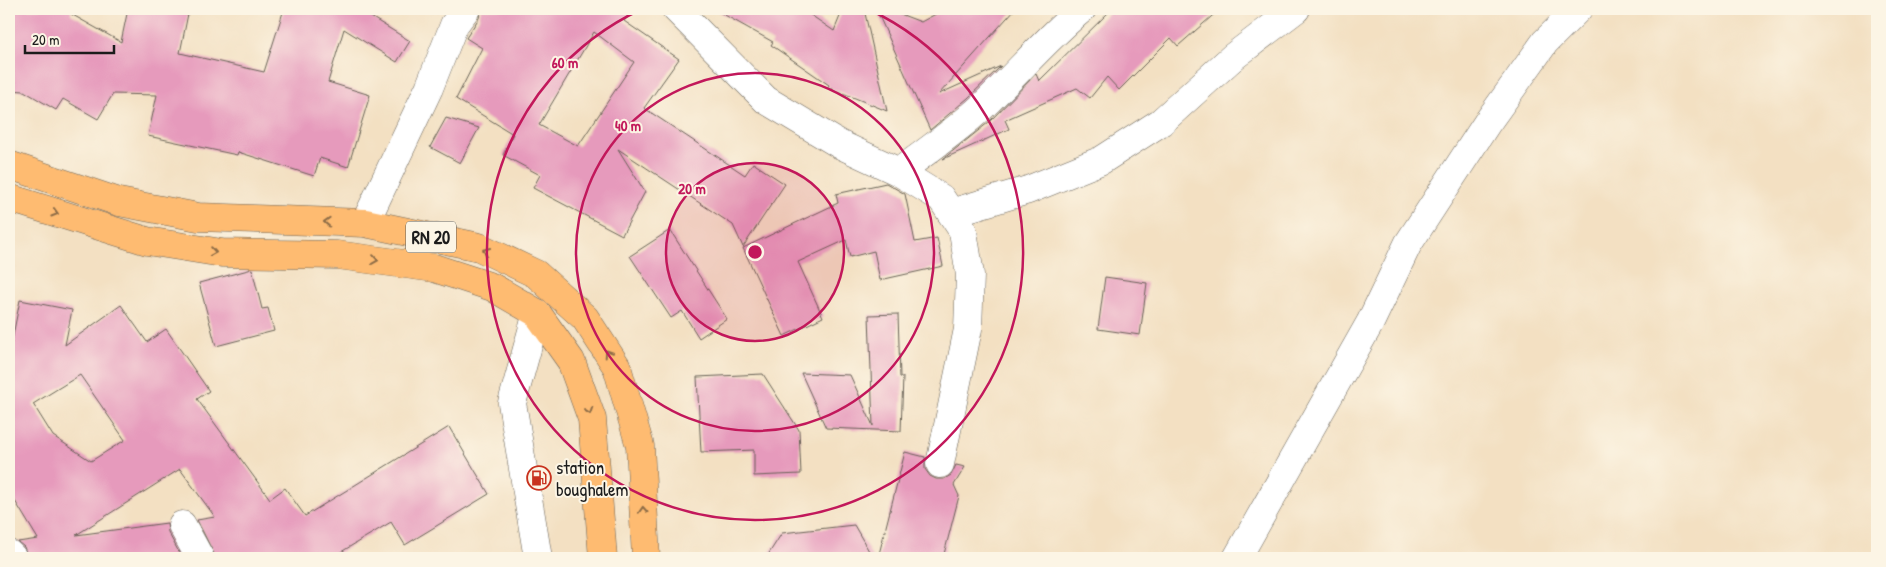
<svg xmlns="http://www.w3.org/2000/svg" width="1886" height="567" font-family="'Patrick Hand',sans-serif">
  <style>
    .building { fill: #e69abc; fill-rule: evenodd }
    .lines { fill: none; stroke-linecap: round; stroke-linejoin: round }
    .minor-casing { stroke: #676156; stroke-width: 29 }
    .major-casing { stroke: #676156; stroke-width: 29 }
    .minor { stroke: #fff; stroke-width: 28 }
    .major { stroke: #febb71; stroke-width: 28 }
    .oneway { stroke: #8d6c46 }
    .ring { fill: none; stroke: #c2185b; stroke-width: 2.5 }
    .labels { text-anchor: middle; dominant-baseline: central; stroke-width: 4; stroke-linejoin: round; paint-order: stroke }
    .shield { fill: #fcf5e5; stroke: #5f5d58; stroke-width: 1 }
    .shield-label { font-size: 18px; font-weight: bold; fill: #1c1c1c }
    .poi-label { font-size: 19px; fill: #1c1c1c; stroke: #fcf5e5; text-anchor: start }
    .centre { fill: #c2185b; stroke: #fcf5e5; stroke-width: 2.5 }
    .ring-label { font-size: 15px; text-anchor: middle; font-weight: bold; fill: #c2185b; stroke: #fcf5e5; stroke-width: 4; stroke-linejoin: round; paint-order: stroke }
  </style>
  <rect width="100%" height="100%" fill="#fcf5e5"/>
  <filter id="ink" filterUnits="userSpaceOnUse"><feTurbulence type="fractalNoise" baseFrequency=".02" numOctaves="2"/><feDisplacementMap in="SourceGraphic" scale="10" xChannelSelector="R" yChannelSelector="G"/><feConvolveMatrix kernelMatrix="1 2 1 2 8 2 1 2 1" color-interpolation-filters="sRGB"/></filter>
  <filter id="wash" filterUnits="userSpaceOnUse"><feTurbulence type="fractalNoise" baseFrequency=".0096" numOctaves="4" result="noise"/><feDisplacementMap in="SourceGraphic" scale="20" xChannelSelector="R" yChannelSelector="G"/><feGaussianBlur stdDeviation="1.12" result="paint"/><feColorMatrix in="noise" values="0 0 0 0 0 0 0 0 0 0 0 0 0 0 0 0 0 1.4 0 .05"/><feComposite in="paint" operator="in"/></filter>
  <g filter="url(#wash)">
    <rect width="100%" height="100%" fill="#f3e0c2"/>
    <g id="blocks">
      <!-- building -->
      <g class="building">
        <path d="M9,9H71V14L121,42L128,9H189L180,53L264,72L284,9H358L410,41L397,62L344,29L328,82L370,95L348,167L320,158L314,176L238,152L237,155L148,136L157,95L113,94L98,119L63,99L56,110L24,91L9,90Z"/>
        <path d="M481,9H633L624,21L679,59L644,108L745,175L753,163L785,184L743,247L733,225L618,149L645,192L622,235L533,188L540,175L503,155L513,134L456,99L482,48L466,38L479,18ZM594,32L634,62L578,146L539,125Z"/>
        <path d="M714,9H802L834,31L843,9H864L887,111L828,87L829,85L771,45L773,42Z"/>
        <path d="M876,9H887L921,22L945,9H1015L939,94L1001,66L968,98L930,130Z"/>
        <path d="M1112,9H1220L1178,46L1171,38L1119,90L1107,77L1090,98L1077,88L1005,120L1009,129L943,159L989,122L1036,74L1039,81Z"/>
        <path d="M446,118L479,128L460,163L430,147Z"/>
        <path d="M886,183L905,194L915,242L937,238L943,266L880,280L874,251L850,257L846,240L798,262L823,317L784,336L743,248L838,203L836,194Z"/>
        <path d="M670,230L727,319L699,338L682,311L671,318L630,256Z"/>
        <path d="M252,269L262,309L268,308L274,331L216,346L199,283Z"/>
        <path d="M1105,277L1147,283L1140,335L1098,329Z"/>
        <path d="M20,300L72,310L65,345L121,305L147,342L166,329L209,391L197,399L270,499L285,488L305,516L449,427L489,494L405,545L391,522L331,558H216L197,520L215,517L180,469L76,535L167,523L168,532L182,558H28L24,547L18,542L38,539L9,491V356ZM80,375L125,440L91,461L53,436L33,404Z"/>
        <path d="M898,314L900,377H903L901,431L826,428L801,373L850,375L873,426L869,315Z"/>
        <path d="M763,374L799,430L801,474L754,476V450L701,452L697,377Z"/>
        <path d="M905,452L925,457V469L930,476L936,479H944L951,475L956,465L965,467L954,485L959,496L943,558H878Z"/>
        <path d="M854,525L873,558H766L782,533Z"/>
      </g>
    </g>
  </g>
  <g filter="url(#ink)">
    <use href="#blocks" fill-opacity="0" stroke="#676156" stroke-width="1"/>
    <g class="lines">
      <!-- minor casing -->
      <g class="minor-casing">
        <g id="minor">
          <path d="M676,9L766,100L839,144L899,172L941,198L963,231L970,275L968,329L940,464"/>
          <path d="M899,172C929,149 962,127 989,100C1020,70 1048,37 1082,9"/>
          <path d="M951,213L1028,190L1102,160L1161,122L1233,57L1296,9"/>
          <path d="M365,223L429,88L454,25L466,9"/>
          <path d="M537,313L512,403L538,558"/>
          <path d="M182,525L200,558"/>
          <path d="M9,554L13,558"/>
          <path d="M1237,558L1370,323L1408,244L1487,123L1545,42L1578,9"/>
        </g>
      </g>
      <!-- major casing -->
      <g class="major-casing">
        <g id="major">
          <path d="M9,165L119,202L198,217L365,223L479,247L536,274L585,318L617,367L640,446L646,558"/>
          <path d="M9,198L147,241L222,253L337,255L434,268L492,287L537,313L571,361L592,419L603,558"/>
        </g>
      </g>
      <!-- minor -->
      <use href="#minor" class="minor"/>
      <!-- major -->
      <use href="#major" class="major"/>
    </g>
    <!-- one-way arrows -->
    <defs><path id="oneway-chevron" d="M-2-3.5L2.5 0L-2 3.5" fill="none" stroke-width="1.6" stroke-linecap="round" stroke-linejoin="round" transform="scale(1.25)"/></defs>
    <g class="oneway">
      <use href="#oneway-chevron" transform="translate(55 213) rotate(17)"/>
      <use href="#oneway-chevron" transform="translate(327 222) rotate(-178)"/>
      <use href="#oneway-chevron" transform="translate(486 251) rotate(-155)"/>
      <use href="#oneway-chevron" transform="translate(213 252) rotate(9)"/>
      <use href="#oneway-chevron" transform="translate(375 260) rotate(8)"/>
      <use href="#oneway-chevron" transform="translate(608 353) rotate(-123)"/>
      <use href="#oneway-chevron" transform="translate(589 411) rotate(71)"/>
      <use href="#oneway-chevron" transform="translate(643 510) rotate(-93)"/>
    </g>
  </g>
  <!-- distance rings -->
  <circle cx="755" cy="252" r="89" fill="#c2185b" fill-opacity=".12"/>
  <g class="ring">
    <circle cx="755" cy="252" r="89"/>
    <circle cx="755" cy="252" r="179"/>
    <path d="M868 9A268 268 0 1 1 642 9"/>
  </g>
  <!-- icons -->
  <defs>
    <g id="fuel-ring" transform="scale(1.25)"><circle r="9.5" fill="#fcf5e5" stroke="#c8321e" stroke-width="1.5"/><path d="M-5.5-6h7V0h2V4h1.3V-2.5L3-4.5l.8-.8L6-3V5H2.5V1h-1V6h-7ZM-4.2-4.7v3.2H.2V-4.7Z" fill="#c8321e"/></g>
  </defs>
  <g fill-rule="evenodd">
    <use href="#fuel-ring" x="539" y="478"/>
  </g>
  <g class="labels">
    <!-- shield labels -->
    <rect class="shield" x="406" y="221.5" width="50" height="31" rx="4"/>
    <g class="shield-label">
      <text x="431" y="237">RN 20</text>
    </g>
    <!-- poi labels -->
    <g class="poi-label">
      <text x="556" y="467">station<tspan x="556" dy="22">boughalem</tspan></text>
    </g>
  </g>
  <circle cx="755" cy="252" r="8" class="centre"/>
  <g class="ring-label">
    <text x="565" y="68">60 m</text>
    <text x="628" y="131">40 m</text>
    <text x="692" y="194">20 m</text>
  </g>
  <!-- margin -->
  <rect width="1886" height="567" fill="none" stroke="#fcf5e5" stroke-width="30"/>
  <!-- scale -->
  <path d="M25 45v8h89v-8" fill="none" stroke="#1c1c1c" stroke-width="2.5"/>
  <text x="32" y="45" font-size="15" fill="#1c1c1c" stroke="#fcf5e5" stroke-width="4" paint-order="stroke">20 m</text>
</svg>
